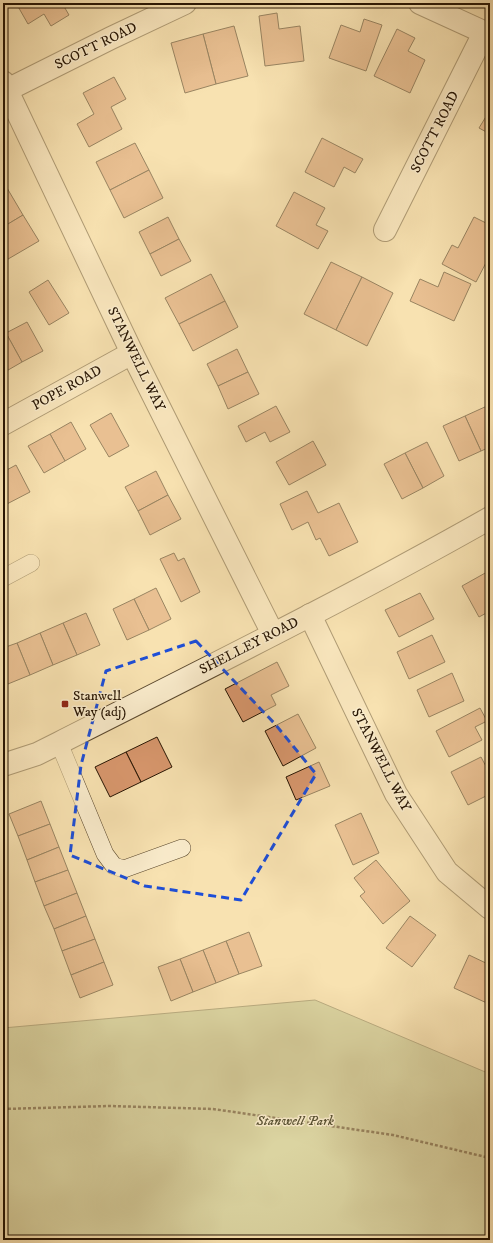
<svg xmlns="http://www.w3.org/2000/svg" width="493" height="1243" font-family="'IM FELL DW Pica',serif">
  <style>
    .green { fill: #b9c48e; stroke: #706c48 }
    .building { fill: #d8976d; stroke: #261402 }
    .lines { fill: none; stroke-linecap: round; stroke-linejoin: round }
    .lane-casing { stroke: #5a482e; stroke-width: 18 }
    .street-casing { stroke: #5a482e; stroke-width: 24 }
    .path { stroke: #261402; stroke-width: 2.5; stroke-dasharray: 3 2; stroke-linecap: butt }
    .lane { stroke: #faeccc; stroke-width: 17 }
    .street { stroke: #faeccc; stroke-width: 22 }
    .marked { fill: none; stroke: #1d4ed8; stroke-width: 3; stroke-dasharray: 8 5; stroke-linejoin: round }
    .poi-dot { fill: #8f2418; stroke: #faeccc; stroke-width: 1.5 }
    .labels { text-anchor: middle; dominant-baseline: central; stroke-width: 3; stroke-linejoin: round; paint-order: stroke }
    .street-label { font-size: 14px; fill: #261402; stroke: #faeccc }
    .poi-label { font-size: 14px; fill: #261402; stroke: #faeccc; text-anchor: start }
    .park-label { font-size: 14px; font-style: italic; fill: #595233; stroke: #faeccc }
  </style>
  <rect width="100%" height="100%" fill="#f8e2b1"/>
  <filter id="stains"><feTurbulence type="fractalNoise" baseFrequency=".005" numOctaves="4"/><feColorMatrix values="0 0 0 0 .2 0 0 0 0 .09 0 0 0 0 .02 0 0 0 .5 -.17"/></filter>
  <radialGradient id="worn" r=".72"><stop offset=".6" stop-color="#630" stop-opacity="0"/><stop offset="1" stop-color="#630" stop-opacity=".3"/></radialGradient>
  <!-- green -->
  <path class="green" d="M315,1000L490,1074V1240H3V1028Z"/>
  <!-- building -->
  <g class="building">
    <path d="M16,3H62L69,15L51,26L44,14L28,24Z"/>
    <path d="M277,13L279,29L300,26L304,61L265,66L259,16Z"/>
    <path d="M364,19L382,25L366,71L329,58L341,25L360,32Z"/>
    <path d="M234,26L248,76L216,84L203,34Z"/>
    <path d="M397,29L415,38L408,51L425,60L410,93L374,76Z"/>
    <path d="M203,34L216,84L185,93L171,43Z"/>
    <path d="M114,77L126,99L111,107L122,129L89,147L77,124L94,114L83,93Z"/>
    <path d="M490,110V134L479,128Z"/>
    <path d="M322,138L363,159L355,173L344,167L334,187L305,172Z"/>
    <path d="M135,143L149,170L110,190L96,162Z"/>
    <path d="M149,170L163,198L124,218L110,190Z"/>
    <path d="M7,188L23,215L3,227V190Z"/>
    <path d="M294,192L325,208L316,225L328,231L318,249L276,226Z"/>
    <path d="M23,215L39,241L3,262V227Z"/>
    <path d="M168,217L179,239L150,254L139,232Z"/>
    <path d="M474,217L490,225V255L476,282L442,264L452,245L458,248Z"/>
    <path d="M179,239L191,261L161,276L150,254Z"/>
    <path d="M331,262L362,277L336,330L304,314Z"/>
    <path d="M444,272L471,284L454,321L410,301L420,279L438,287Z"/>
    <path d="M211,274L225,301L179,324L165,298Z"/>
    <path d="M362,277L393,293L367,346L336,330Z"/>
    <path d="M48,280L69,313L49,325L29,292Z"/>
    <path d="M225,301L238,327L193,351L179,324Z"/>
    <path d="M27,322L43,351L22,362L6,333Z"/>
    <path d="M6,333L22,362L3,373V335Z"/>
    <path d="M237,349L248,372L218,386L207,364Z"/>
    <path d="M248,372L259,394L228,409L218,386Z"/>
    <path d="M276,406L290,432L270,442L265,432L246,442L238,426Z"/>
    <path d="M487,406L490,414V447L481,451L465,416Z"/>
    <path d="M111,413L129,446L109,457L90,425Z"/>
    <path d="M465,416L481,451L459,461L443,426Z"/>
    <path d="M71,422L86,449L65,461L50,434Z"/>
    <path d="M50,434L65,461L44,473L28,446Z"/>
    <path d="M313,441L326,465L289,485L276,462Z"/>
    <path d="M427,442L444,476L423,488L405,453Z"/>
    <path d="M405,453L423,488L402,499L384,464Z"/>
    <path d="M16,465L30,492L3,506V472Z"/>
    <path d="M156,471L168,495L138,511L125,487Z"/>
    <path d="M307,491L318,513L339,503L358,542L329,556L320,538L316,540L308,522L292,530L280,504Z"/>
    <path d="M168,495L181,519L150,535L138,511Z"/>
    <path d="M174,553L178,561L184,558L200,592L181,602L160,559Z"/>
    <path d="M487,572L490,578V611L479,617L462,586Z"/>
    <path d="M156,588L171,619L149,630L134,599Z"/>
    <path d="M420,593L434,619L399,637L385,610Z"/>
    <path d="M134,599L149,630L127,640L113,609Z"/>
    <path d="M86,613L100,645L77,655L63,623Z"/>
    <path d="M63,623L77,655L53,665L40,633Z"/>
    <path d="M40,633L53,665L30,675L17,643Z"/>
    <path d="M432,635L445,662L409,679L397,652Z"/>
    <path d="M17,643L30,675L3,686V648Z"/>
    <path d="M277,662L289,686L271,695L276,705L243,722L225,689Z"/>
    <path d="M452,673L464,701L429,717L417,690Z"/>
    <path d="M480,708L487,721L475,727L482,740L449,757L436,731Z"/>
    <path d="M298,714L316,748L283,766L265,731Z"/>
    <path d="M157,737L172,767L141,782L126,752Z"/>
    <path d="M126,752L141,782L110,797L95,767Z"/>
    <path d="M481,757L490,774V794L468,805L451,772Z"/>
    <path d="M319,762L330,786L296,800L286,777Z"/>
    <path d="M41,801L50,824L18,836L9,814Z"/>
    <path d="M361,813L379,853L353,865L335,825Z"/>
    <path d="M50,824L59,847L27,860L18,836Z"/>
    <path d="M59,847L68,870L35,882L27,860Z"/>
    <path d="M376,860L410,901L383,924L360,896L365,892L354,878Z"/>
    <path d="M68,870L77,893L44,906L35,882Z"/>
    <path d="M77,893L86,916L54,929L44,906Z"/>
    <path d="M86,916L95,939L62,951L54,929Z"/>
    <path d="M410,916L436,935L412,967L386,948Z"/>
    <path d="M249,932L262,966L239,974L226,941Z"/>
    <path d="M95,939L104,962L71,975L62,951Z"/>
    <path d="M226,941L239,974L216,983L203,950Z"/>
    <path d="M203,950L216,983L193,992L180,959Z"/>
    <path d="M469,955L490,965V1001L489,1004L454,988Z"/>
    <path d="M180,959L193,992L171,1001L158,967Z"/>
    <path d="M104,962L113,985L80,998L71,975Z"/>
  </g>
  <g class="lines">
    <!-- lane casing -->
    <g class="lane-casing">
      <g id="lane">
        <path d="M3,578L31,563"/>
        <path d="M59,743L105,854L114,866L124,869L182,848"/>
      </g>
    </g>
    <!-- street casing -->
    <g class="street-casing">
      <g id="street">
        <path d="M420,3L490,35"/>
        <path d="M3,82L132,353L273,634"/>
        <path d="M7,90L111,38L185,3"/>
        <path d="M385,230L484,33"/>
        <path d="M3,424L132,353"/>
        <path d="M310,615L396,794L447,872L490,908"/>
        <path d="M3,765L37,754L59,743C203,670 349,598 490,518"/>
      </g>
    </g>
    <!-- path -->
    <path class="path" d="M3,1109L110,1106L213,1109L393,1135L490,1158"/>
    <!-- lane -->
    <use href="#lane" class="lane"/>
    <!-- street -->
    <use href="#street" class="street"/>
  </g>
  <!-- marked area -->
  <path d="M0 0H493V1243H0ZM196,641L275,724L316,774L241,900L145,886L70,855L81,765L106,671Z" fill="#f8e2b1" fill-opacity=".55" fill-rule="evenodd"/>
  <path class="marked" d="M196,641L275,724L316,774L241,900L145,886L70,855L81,765L106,671Z"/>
  <!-- markers -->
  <rect class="poi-dot" x="61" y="700" width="8" height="8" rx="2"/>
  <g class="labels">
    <!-- street labels -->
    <g class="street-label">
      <text transform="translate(96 46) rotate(-26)">SCOTT ROAD</text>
      <text transform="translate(435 132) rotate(-63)">SCOTT ROAD</text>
      <text transform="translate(136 359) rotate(64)">STANWELL WAY</text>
      <text transform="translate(67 388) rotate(-29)">POPE ROAD</text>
      <text transform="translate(249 646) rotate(-27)">SHELLEY ROAD</text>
      <text transform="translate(381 760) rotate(63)">STANWELL WAY</text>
    </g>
    <!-- poi labels -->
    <g class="poi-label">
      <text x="73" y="696">Stanwell<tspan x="73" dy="16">Way (adj)</tspan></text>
    </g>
    <!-- park labels -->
    <g class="park-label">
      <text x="295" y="1121">Stanwell Park</text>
    </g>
  </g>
  <!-- margin -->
  <rect width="493" height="1243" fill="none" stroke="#f8e2b1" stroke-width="16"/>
  <rect x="4" y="4" width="485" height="1235" fill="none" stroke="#261402" stroke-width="2"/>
  <rect x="8" y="8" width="477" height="1227" fill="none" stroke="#261402"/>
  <rect width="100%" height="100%" filter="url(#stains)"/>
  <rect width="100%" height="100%" fill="url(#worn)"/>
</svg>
